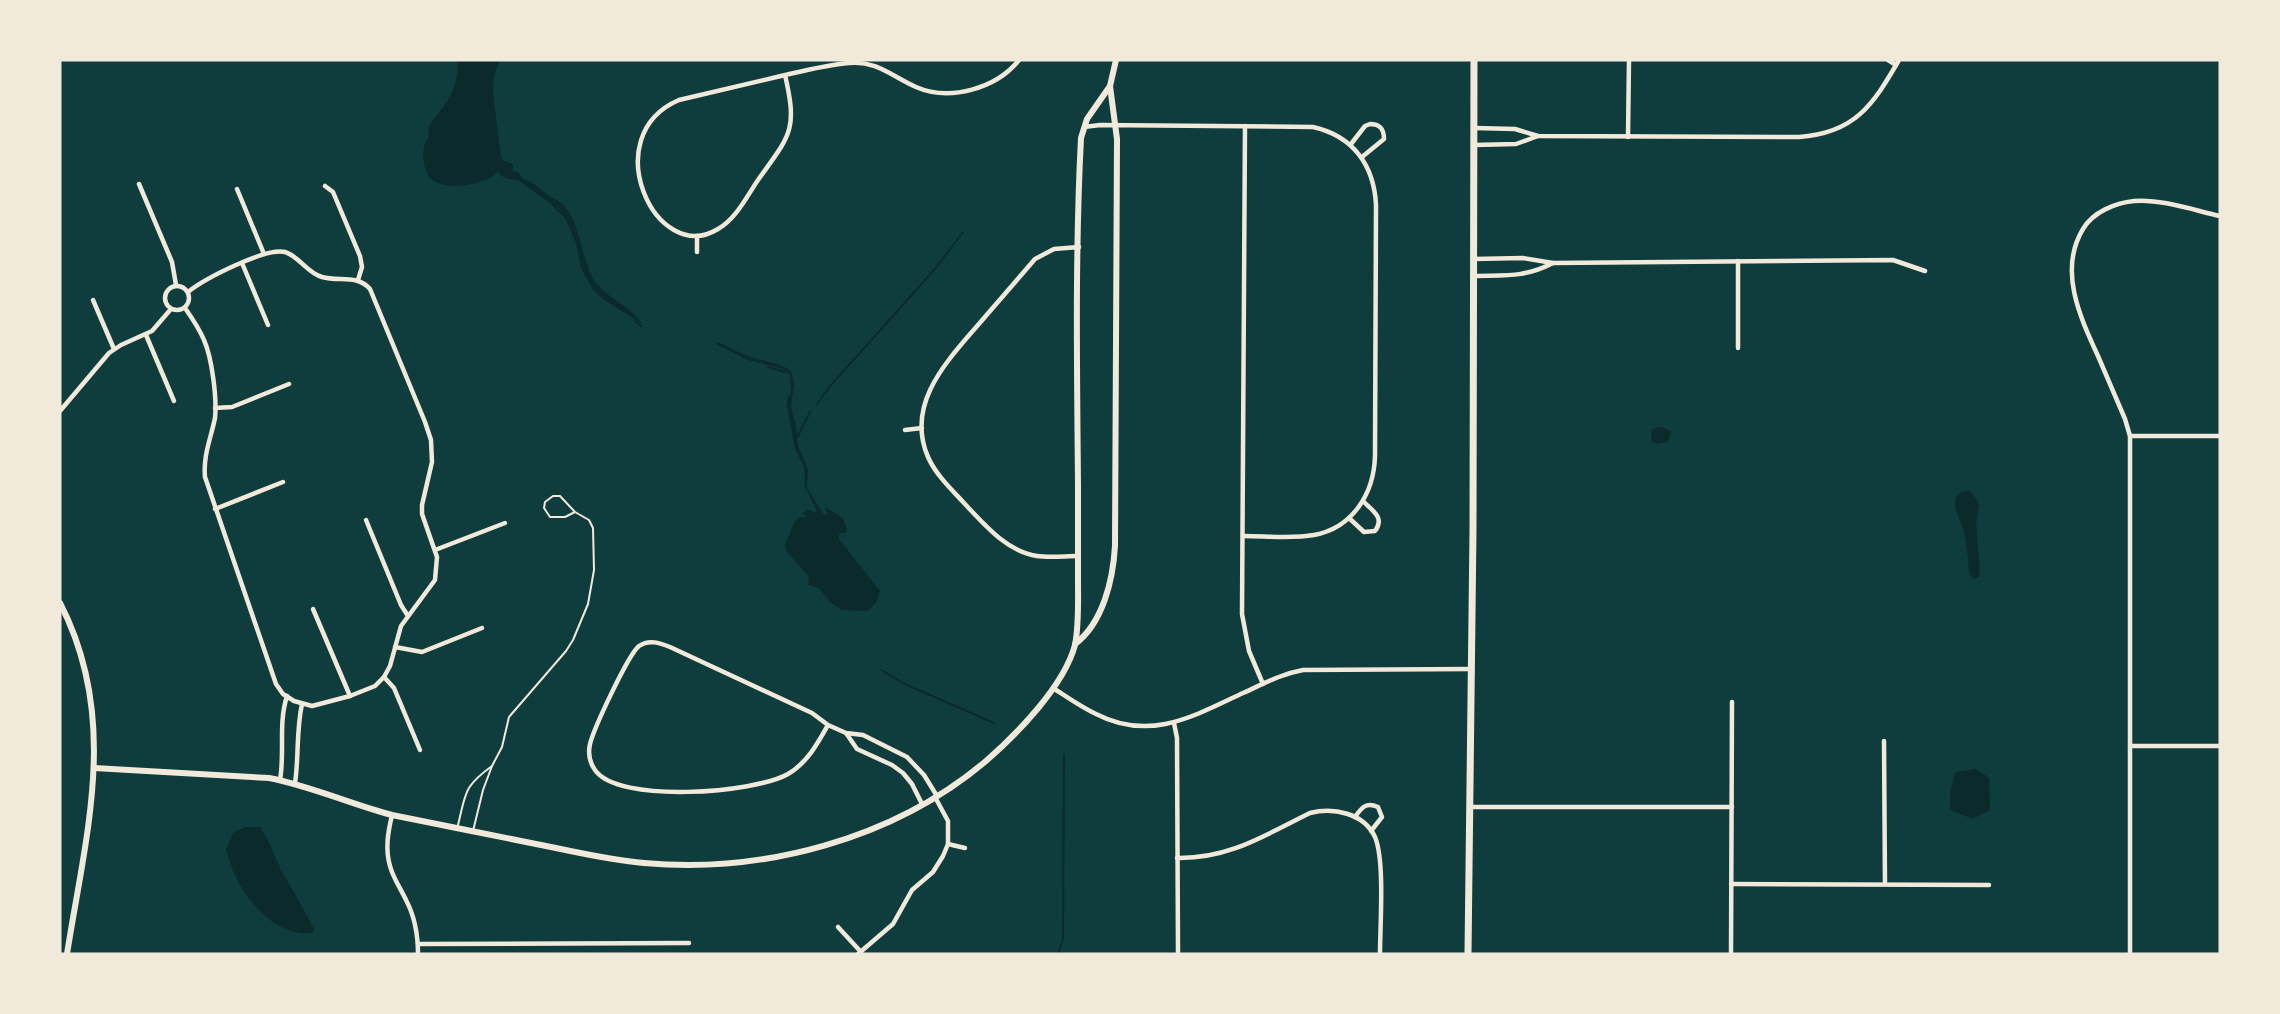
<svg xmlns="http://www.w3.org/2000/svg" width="2280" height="1014" font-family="'Exo 2',sans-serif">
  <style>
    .water { fill: #0a2a2b }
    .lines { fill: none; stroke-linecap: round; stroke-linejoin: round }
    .stream { stroke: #0a2a2b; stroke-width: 2 }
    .service { stroke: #f1e9da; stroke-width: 2 }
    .minor { stroke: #f1e9da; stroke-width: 4.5 }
    .tertiary { stroke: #f1e9da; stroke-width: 6 }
    .secondary { stroke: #f1e9da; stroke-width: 7 }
  </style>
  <rect width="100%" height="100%" fill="#0f3d3e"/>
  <!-- water -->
  <g class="water">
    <path d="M458,60H500L494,76L493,93L501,157L504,161L513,164V171L518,172L523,179C532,181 534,185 542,190C548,195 555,199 561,203C582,221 580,261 596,283C610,300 631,306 642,324L603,299L593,290L581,268L576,244L567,222L559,208L523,182C513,177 504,182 498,171C488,185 442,193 429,177C425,171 423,161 423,154C424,147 424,142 429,137L428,128C445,103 458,94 458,60Z"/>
    <path d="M716,342C726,345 734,350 743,354C755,360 782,362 792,372L794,385L791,407L796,425L798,445L808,470L807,488L824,515H827L825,507L843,518L847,530L845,533H838L839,539L880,591L876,603L868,611L842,610L831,603L819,588L808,585L809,577L787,552L785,545L795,521L800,517L807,518L803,513L808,509L815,513L817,511L805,487L804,467L795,449L787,406V400L791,392L790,375L783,369L748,360L716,344Z"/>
    <path d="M1661,427L1671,431L1668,442L1657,444L1651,441L1652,429Z"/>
    <path d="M1970,490L1979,504L1976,525L1980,571L1979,577L1973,579L1969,573C1968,561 1967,548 1965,536C1963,521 1941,494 1970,490Z"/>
    <path d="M1976,769L1989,778L1990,810L1973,819L1950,810V794L1955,772Z"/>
    <path d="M245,827H260C270,841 274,856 281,870C292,890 304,909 314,929L313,933C282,937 255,911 240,885C234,875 230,862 226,850L233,833Z"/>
  </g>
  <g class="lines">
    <!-- stream -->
    <g class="stream">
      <path d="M520,180L551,203L564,216"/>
      <path d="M635,321L641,326"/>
      <path d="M768,367L785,372"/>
      <path d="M817,404L831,385L935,269L963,232"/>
      <path d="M798,436L810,412"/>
      <path d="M881,670L905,684L994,723"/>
      <path d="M1058,954L1063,939L1064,755"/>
    </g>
    <!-- service -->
    <g class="service">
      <path d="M458,825C466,793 463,787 492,766"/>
      <path d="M473,831L483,790L492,766L502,747L509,717L566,651L573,640L588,604L594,570L593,528L589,520L575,512L560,496H553L545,502L544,508L550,517H565L575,512"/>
    </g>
    <!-- minor -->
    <g class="minor">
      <path d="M1888,60L1896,65"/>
      <path d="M785,75C798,131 790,135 758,180C747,196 736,219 718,229C656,267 595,136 679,100C713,92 747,84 781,76C803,71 826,65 849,63C876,60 893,77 916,87C950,102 997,88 1019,60"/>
      <path d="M1245,126L1242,614L1249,651L1263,684"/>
      <path d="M1084,127L1100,125L1313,127C1353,136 1374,165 1376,205L1375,456C1374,493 1353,528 1314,535C1292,539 1266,536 1243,536"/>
      <path d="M1474,128L1515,129L1538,136L1799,137C1855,133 1873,105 1899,60"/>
      <path d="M1628,137L1629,60"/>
      <path d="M1351,144L1365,126L1370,124C1380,124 1384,129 1384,139L1362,157"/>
      <path d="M1474,145L1516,144L1538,136"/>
      <path d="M139,184L172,262L176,285"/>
      <path d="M325,186L333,192L360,256L362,267L358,280"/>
      <path d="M237,189L264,254"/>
      <path d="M697,236V252"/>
      <path d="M1474,259L1523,258L1553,263L1893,260L1925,271"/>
      <path d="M1738,261V348"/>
      <path d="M242,263L268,325"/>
      <path d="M1474,276C1505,275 1524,278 1553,263"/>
      <circle cx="177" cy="298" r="12"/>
      <path d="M93,300L114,349"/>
      <path d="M185,308C192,318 199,328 204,340C212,358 217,398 215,418C211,438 203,455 205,477L276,684L283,694L294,701L312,706L350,696L375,686L384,677L390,666L401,626L435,580L437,557L422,514V505L432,462L431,440L425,422L370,289C357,274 339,282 322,277C307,273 299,256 285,252C266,247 204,279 188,292"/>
      <path d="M146,335L174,401"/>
      <path d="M215,408L232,407L289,384"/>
      <path d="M60,411L109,353L121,345L152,331L171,309"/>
      <path d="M905,430L922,428"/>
      <path d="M2130,436H2220"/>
      <path d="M215,509L283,482"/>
      <path d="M1349,518L1364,532L1375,531C1385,518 1373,511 1364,502"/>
      <path d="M366,520L401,605L408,616"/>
      <path d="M435,550L505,523"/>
      <path d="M1078,556C1065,556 1050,558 1037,556C1007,552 984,524 964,503C951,489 936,475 928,457C905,404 947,361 978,325C997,303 1016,281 1035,259L1054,249L1079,247"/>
      <path d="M313,609L350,696"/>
      <path d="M395,647L422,652L482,628"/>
      <path d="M384,677L394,688L420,750"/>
      <path d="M1053,688C1067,697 1081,707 1096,714C1150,742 1194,716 1243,693C1263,684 1281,674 1303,670L1472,669"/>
      <path d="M1174,723L1177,738L1178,954"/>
      <path d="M828,725C818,743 807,763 788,774C755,793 618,804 595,770C590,763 588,753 590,744C594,728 628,655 639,646C649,639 660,643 670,647L812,713L828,725L846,733L863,735L907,757L924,775L937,796"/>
      <path d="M846,733L857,749L892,765L903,773L912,784L922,804"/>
      <path d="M1884,741L1885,884"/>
      <path d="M2130,746H2220"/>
      <path d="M280,780C285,752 278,724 287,696"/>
      <path d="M295,783C299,757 296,731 302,704"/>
      <path d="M1470,807H1732"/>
      <path d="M392,815C388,832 385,849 390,866C393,878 401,889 406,900C415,917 418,934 418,954"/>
      <path d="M1355,817C1362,807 1366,802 1378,807L1382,817L1371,831"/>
      <path d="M948,844L965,848"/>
      <path d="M1177,858C1229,859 1265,835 1310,813C1333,807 1364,813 1375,837C1385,861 1380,925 1380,954"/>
      <path d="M1731,884L1989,885"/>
      <path d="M838,927L861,952"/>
      <path d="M418,944L689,943"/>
      <path d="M858,954L893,924L912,890L933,872L943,856L948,844V821L935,797"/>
      <path d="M1731,954L1732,702"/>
      <path d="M2130,954V436L2125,419C2116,398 2107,377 2098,356C2080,317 2058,270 2083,229C2093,212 2115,203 2134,201C2162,199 2193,210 2220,216"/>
    </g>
    <!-- tertiary -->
    <g class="tertiary">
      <path d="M60,603C120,719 86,833 67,954"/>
      <path d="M1075,644C1103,623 1113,580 1115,546L1117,139L1110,86L1116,60"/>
      <path d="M94,768L269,778C311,786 350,804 392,815C440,825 488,834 536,844C572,851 608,860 644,863C763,874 894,839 986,761C1017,734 1064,686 1075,645C1079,625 1078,601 1078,581C1078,549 1078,517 1078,485C1077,369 1075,253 1081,138L1087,119L1110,86"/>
    </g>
    <!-- secondary -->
    <path class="secondary" d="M1468,954L1473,530L1474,60"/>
  </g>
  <!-- border -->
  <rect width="2280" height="1014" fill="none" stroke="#f1e9da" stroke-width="123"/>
</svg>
